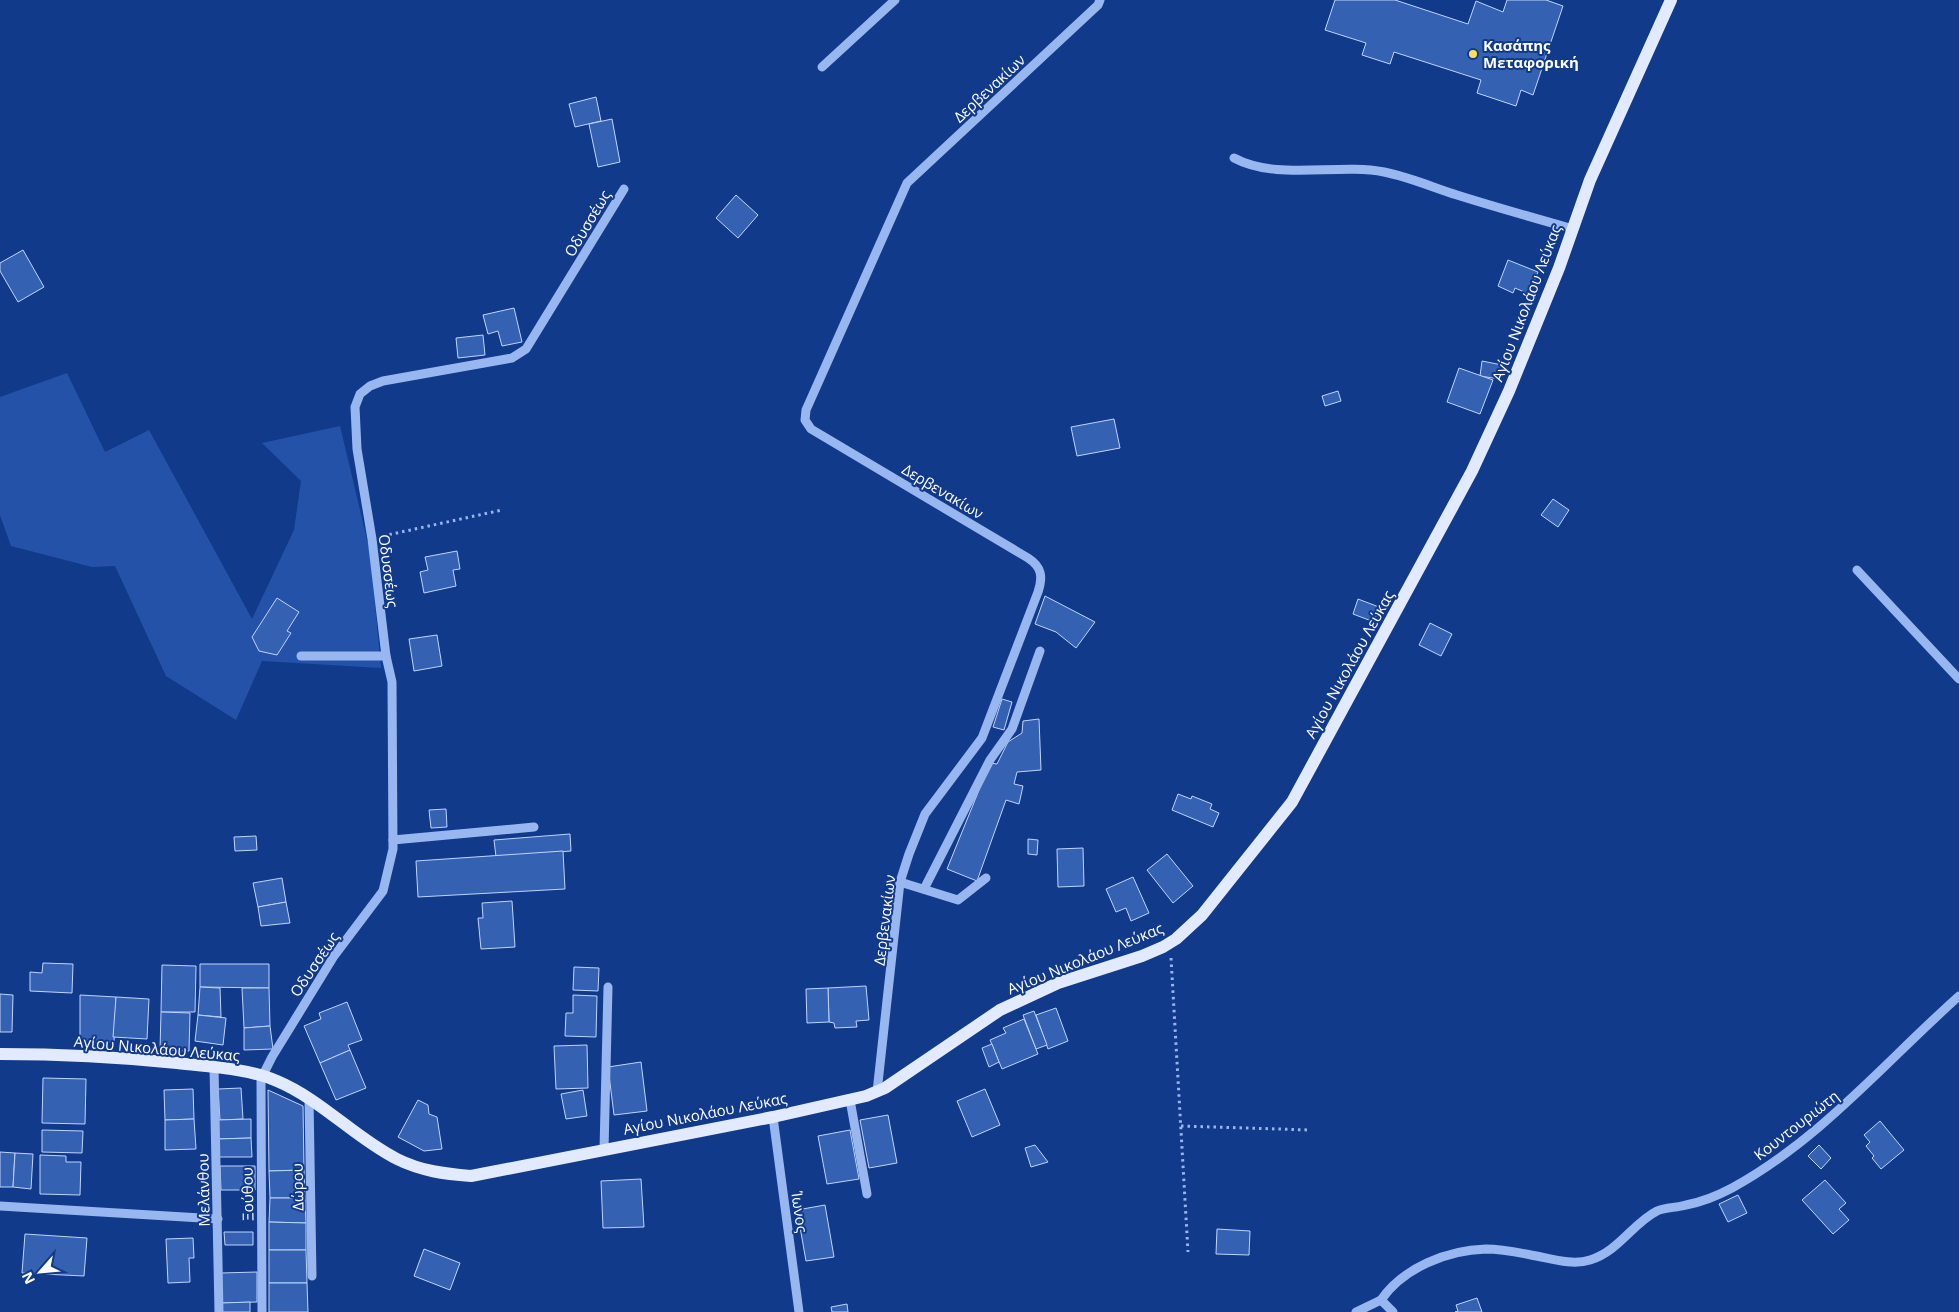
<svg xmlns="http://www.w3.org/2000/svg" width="1959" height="1312" font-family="'Open Sans',sans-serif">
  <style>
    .green { fill: #2452a9 }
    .building { fill: #3561b2; stroke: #bfd4fc }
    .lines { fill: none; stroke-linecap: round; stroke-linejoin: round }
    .path { stroke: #98b7f1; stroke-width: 3; stroke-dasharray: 2.5 4; stroke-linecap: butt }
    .minor { stroke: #98b7f1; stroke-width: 9 }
    .major { stroke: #e2eaff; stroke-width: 12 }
    .poi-dot { fill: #ffe058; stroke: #123a8a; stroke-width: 2 }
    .labels { text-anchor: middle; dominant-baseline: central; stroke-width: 4; stroke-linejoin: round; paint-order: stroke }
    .poi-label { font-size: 15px; font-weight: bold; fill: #fff; stroke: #123a8a; text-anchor: start }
    .street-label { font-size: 15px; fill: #fff; stroke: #123a8a }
  </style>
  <rect width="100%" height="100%" fill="#123a8a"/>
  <!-- green -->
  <path class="green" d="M67,373L105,452L149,430L252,619L294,530L301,481L262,443L340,426L370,552L381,668L262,661L236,720L166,676L115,566L92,567L11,546L0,515V397Z"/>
  <!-- building -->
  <g class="building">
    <path d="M1335,0H1395L1468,24L1476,1L1503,12L1507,0H1546L1563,6L1533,95L1521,90L1516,106L1477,93L1481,80L1394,52L1390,64L1362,55L1366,43L1325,30Z"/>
    <path d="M596,97L601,121L575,127L569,104Z"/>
    <path d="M612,119L620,162L598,167L589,124Z"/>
    <path d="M736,195L758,215L738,238L716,218Z"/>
    <path d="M23,250L44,287L18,302L0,271V263Z"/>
    <path d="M1508,260L1538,272L1529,294L1515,288L1513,293L1498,286Z"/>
    <path d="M514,308L522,342L502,346L498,331L488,334L483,315Z"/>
    <path d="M483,335L485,355L458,358L456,338Z"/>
    <path d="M1482,361L1502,365L1499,379L1480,376Z"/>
    <path d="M1459,368L1493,380L1480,414L1447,402Z"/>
    <path d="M1338,391L1341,401L1325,406L1322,396Z"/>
    <path d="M1114,419L1120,448L1077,456L1071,427Z"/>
    <path d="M1553,499L1569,510L1558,527L1541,515Z"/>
    <path d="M457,551L460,569L453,570L456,586L424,593L420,572L428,570L425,557Z"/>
    <path d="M1045,596L1095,622L1076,648L1056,632L1035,624Z"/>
    <path d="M277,598L299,612L287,631L291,633L277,655L259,651L252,637Z"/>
    <path d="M1358,599L1379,607L1374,622L1353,614Z"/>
    <path d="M1430,623L1452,634L1441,656L1419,645Z"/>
    <path d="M437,635L442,666L414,671L409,639Z"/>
    <path d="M1002,699L1012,702L1004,730L993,727Z"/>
    <path d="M1039,719L1041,770L1017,772L1014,784L1023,786L1019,804L1006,800L977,881L947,869L990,763L997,764L1008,742L1022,733L1023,721Z"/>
    <path d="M1178,794L1191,799L1192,796L1212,804L1210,809L1219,813L1213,827L1172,810Z"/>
    <path d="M446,809L447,827L431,828L429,810Z"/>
    <path d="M570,834L571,851L496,857L494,840Z"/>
    <path d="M256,836L257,850L235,851L234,837Z"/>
    <path d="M1028,839L1038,840L1037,855L1028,854Z"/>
    <path d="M1083,848L1084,886L1058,887L1057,849Z"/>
    <path d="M563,851L565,889L418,897L416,861Z"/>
    <path d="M1167,854L1193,886L1173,903L1147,870Z"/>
    <path d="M1133,877L1149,913L1131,921L1126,908L1116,912L1106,889Z"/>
    <path d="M282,878L286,902L258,907L253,883Z"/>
    <path d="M512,901L515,947L481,949L478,918H483L482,903Z"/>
    <path d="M286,902L290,923L261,926L258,907Z"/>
    <path d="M43,963L73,964L72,993L30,991V972L42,973Z"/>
    <path d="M200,964H269V988L200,987Z"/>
    <path d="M162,965L196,966L195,1012H161Z"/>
    <path d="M574,967L599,968L598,991L573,990Z"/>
    <path d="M866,986L869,1020L856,1021L857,1027L835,1028L834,1023L829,1022L828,988Z"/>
    <path d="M200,987L220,988L221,1017L198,1015Z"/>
    <path d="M242,988H269L270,1026L244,1028Z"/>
    <path d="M828,988L829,1022L807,1023L806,989Z"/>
    <path d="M0,994L13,995L12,1032H0Z"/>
    <path d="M80,995L116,997L114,1042H80Z"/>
    <path d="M573,995L597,996L596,1037L565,1036L566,1013H573Z"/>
    <path d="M116,997L149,999L147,1039L113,1037Z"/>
    <path d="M347,1002L362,1040L348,1045L350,1050L320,1063L304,1026L321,1019L319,1013Z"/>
    <path d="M1056,1008L1068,1041L1048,1049L1036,1015Z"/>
    <path d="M1034,1011L1047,1045L1036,1049L1023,1015Z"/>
    <path d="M161,1012L190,1013L189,1051L160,1050Z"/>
    <path d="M198,1015L226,1018L223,1045L195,1041Z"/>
    <path d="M1024,1019L1038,1054L1002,1069L990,1040L1006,1033L1003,1028Z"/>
    <path d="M270,1026L273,1049L244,1050V1028Z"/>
    <path d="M992,1044L999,1062L989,1067L982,1048Z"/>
    <path d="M587,1045L588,1088L556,1089L554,1046Z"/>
    <path d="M350,1050L366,1088L336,1100L320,1063Z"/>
    <path d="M641,1062L647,1111L614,1115L608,1067Z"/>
    <path d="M43,1078L86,1079L85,1124L42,1123Z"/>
    <path d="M241,1088L243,1119L220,1120L218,1089Z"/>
    <path d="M193,1089L194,1119L165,1120L164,1090Z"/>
    <path d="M985,1089L1000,1125L972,1137L957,1101Z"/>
    <path d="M268,1090L303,1106L304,1170L269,1171Z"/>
    <path d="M583,1090L587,1116L566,1119L561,1094Z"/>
    <path d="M418,1100L428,1105L429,1114L437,1117L442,1149L424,1151L398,1137Z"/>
    <path d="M888,1115L897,1163L869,1168L860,1120Z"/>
    <path d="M194,1119L196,1149L165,1150V1120Z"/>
    <path d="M251,1119V1138L217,1139V1120Z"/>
    <path d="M1880,1121L1904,1150L1881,1169L1872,1158L1874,1156L1866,1146L1870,1142L1864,1135Z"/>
    <path d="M42,1130L83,1131L82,1153L42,1152Z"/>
    <path d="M850,1130L859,1179L827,1184L818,1136Z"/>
    <path d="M251,1138L252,1157H217V1139Z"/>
    <path d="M1035,1145L1048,1162L1031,1167L1025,1148Z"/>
    <path d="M1819,1145L1831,1158L1821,1169L1808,1156Z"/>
    <path d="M0,1152L15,1153L13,1187H0Z"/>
    <path d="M15,1153L33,1154L31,1189L13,1187Z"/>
    <path d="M40,1155L66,1156V1162H81L80,1195L40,1194Z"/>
    <path d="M220,1166H255V1190H221Z"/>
    <path d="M304,1170L305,1198H270L269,1171Z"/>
    <path d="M641,1179L644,1227L603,1228L601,1181Z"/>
    <path d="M1825,1180L1846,1203L1839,1209L1849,1220L1833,1234L1802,1200Z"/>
    <path d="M1738,1195L1747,1213L1728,1222L1719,1204Z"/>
    <path d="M270,1198H305L306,1223L269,1222Z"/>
    <path d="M825,1205L834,1257L806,1261L797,1210Z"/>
    <path d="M269,1222L306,1223V1250H269Z"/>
    <path d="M1217,1229L1250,1231L1249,1255L1216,1254Z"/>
    <path d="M224,1232H253V1245H225Z"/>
    <path d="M25,1234L87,1238L84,1276L22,1273Z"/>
    <path d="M193,1238L194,1258H189L190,1282L168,1283L166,1239Z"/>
    <path d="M424,1249L460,1263L450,1290L414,1276Z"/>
    <path d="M269,1250H306L307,1283H269Z"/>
    <path d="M257,1272V1302L222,1303L221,1273Z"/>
    <path d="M269,1283H307L308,1312H269Z"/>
    <path d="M1477,1298L1482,1312H1455L1458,1311L1456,1305Z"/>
    <path d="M250,1302V1312H220L222,1303Z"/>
    <path d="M847,1304L848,1312H832L831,1307Z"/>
  </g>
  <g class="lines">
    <!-- path -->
    <g class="path">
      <path d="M383,536L502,510"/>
      <path d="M1171,958L1188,1252"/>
      <path d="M1181,1126L1310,1130"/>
    </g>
    <!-- minor -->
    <g class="minor">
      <path d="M822,67L895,0"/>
      <path d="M1234,158C1277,181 1337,163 1384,172C1409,177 1432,187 1457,195C1495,207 1534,218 1573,229"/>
      <path d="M1857,570L1959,679"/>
      <path d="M301,656H386"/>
      <path d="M393,840L534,827"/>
      <path d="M900,882L958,900L986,878"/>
      <path d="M924,889L990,760L1012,729L1040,651"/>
      <path d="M214,1067L219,1312"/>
      <path d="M877,1092L900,882L909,854L925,814L982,738L1038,592C1043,577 1042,567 1028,558L811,429L805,420L806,410L907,183L1098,5L1100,0"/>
      <path d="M309,1098L312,1276"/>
      <path d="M850,1100L867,1194"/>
      <path d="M773,1117L799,1312"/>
      <path d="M604,1150L608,987"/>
      <path d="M0,1206L218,1219"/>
      <path d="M1381,1300C1403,1268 1447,1250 1486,1249C1501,1249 1516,1252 1531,1255C1549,1258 1572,1266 1590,1260C1619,1251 1633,1223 1657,1211C1666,1207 1676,1208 1686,1205C1702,1202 1717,1196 1732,1188C1820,1140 1885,1062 1959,996"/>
      <path d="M1381,1300L1393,1312"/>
      <path d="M262,1312L261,1079L272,1057L334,956L383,891L393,849L392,682L386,656L372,539L357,449L355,407L360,394L370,386L383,381L512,358L526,349L624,189"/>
      <path d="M1356,1312L1381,1300"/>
    </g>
    <!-- major -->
    <path class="major" d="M0,1054C59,1054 118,1057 177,1063C210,1067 247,1068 277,1081C322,1100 355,1138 397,1159C421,1171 445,1174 471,1176L773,1117L866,1096L885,1088L1000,1010L1058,983L1142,956L1163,947L1176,939L1202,915L1292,802L1472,471L1509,391L1559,268L1590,180L1671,0"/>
  </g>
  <!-- markers -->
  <circle class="poi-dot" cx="1473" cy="54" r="5"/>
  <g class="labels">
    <!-- poi labels -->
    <g class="poi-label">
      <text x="1483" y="45">Κασάπης<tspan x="1483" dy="17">Μεταφορική</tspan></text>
    </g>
    <!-- street labels -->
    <g class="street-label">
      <text transform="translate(989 88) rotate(-43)">Δερβενακίων</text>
      <text transform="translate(587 223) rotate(-59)">Οδυσσέως</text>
      <text transform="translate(1526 303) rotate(-69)">Αγίου Νικολάου Λεύκας</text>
      <text transform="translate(943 491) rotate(31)">Δερβενακίων</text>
      <text transform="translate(389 571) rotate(83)">Οδυσσέως</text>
      <text transform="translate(1349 664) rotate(-61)">Αγίου Νικολάου Λεύκας</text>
      <text transform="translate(884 920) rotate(-83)">Δερβενακίων</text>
      <text transform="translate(1085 958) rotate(-22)">Αγίου Νικολάου Λεύκας</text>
      <text transform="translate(314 964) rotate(-56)">Οδυσσέως</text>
      <text transform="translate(157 1048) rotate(5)">Αγίου Νικολάου Λεύκας</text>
      <text transform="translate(705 1113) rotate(-11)">Αγίου Νικολάου Λεύκας</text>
      <text transform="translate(1796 1125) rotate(-38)">Κουντουριώτη</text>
      <text transform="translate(297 1187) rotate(-91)">Δώρου</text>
      <text transform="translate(203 1190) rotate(-91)">Μελάνθου</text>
      <text transform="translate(247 1194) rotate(-91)">Ξούθου</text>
      <text transform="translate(800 1212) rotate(82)">Ίωνος</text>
    </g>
  </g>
  <!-- north arrow -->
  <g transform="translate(40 1272) rotate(243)" stroke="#123a8a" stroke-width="4" paint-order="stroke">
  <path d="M0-4L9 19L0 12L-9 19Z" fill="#ffffff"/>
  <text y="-8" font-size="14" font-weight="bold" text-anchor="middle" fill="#ffffff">N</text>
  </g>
</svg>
